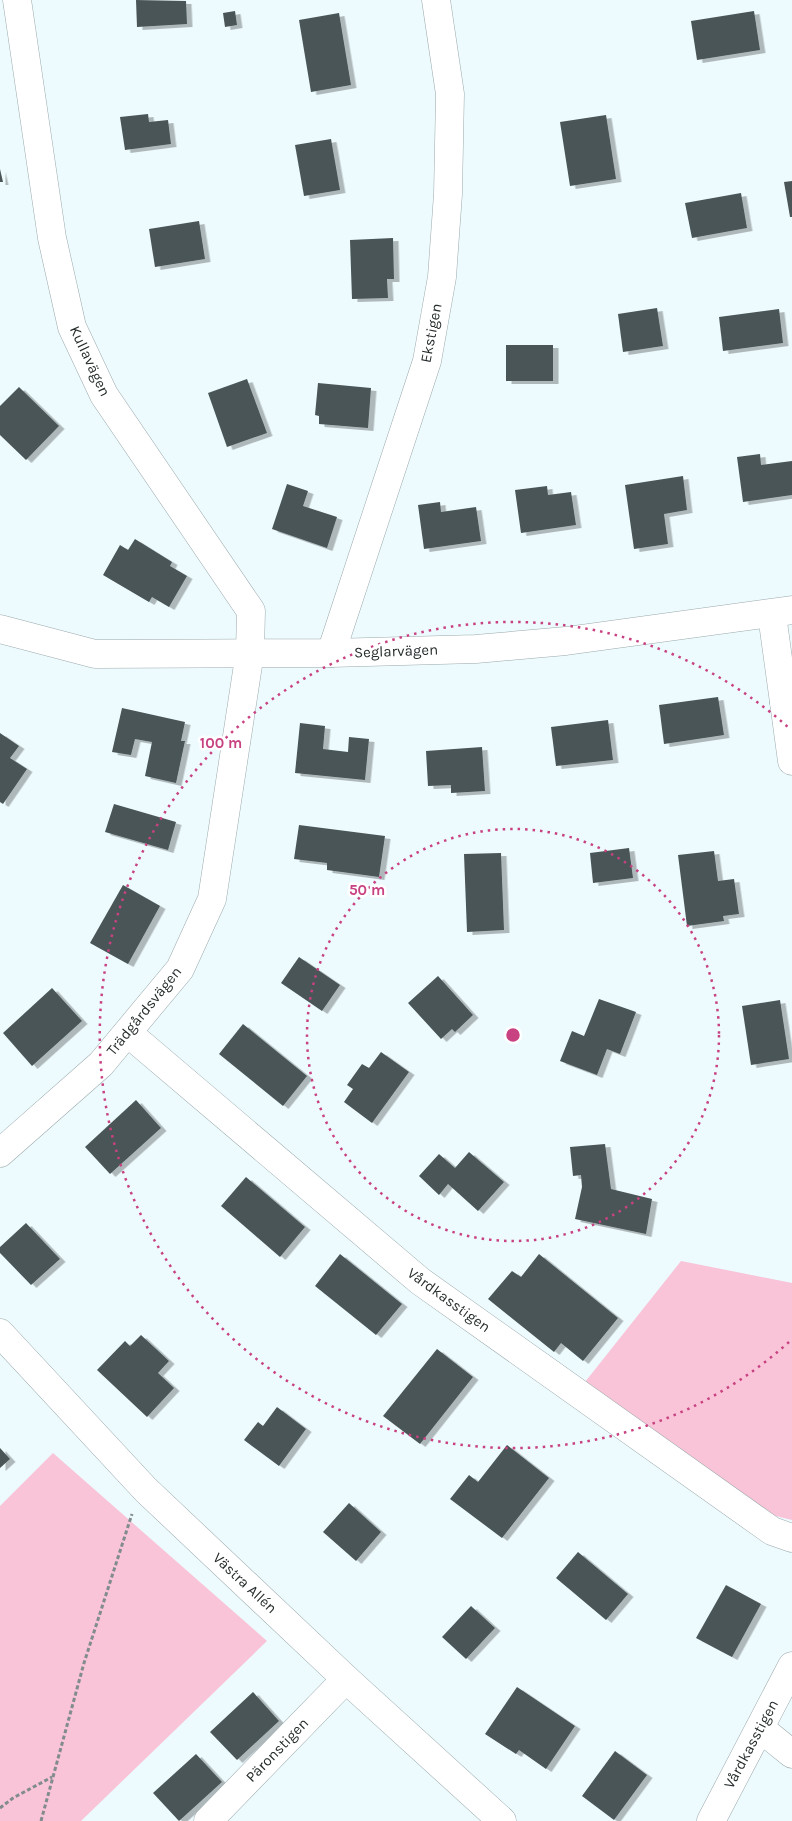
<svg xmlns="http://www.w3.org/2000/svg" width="792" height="1821" font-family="Karla,sans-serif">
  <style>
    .green { fill: #f9c4d7 }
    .building { fill: #495557; filter: url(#shadow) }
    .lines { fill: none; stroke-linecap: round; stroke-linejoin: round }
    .minor-casing { stroke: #9ca9ac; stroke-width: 29 }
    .path { stroke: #828b8d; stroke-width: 3; stroke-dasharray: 4 2.5; stroke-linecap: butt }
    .minor { stroke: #fff; stroke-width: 28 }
    .ring { fill: none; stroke: #c84282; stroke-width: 2.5; stroke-dasharray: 2.5 5 }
    .labels { text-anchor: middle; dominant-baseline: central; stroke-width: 5; stroke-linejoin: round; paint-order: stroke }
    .street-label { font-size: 15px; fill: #272d2e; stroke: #fff }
    .centre { fill: #c84282; stroke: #fff; stroke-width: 2.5 }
    .ring-label { font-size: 15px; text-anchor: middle; font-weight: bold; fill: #c84282; stroke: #fff; stroke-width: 5; stroke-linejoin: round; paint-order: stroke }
  </style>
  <defs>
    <filter id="shadow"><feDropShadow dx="5.5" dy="3" stdDeviation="0" flood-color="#0004"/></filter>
  </defs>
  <rect width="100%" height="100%" fill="#edfbfe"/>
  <!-- green -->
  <g class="green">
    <path d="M681,1261L792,1283V1520L767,1514L585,1382Z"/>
    <path d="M53,1453L267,1641L81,1821H0V1506Z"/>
  </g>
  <!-- building -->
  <g class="building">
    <path d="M136,0L186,1L187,24L137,27Z"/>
    <path d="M235,11L237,25L225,27L223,13Z"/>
    <path d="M754,11L760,50L697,60L691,21Z"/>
    <path d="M339,13L351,85L311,92L299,20Z"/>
    <path d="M148,114L149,122L168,120L171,144L125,150L120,117Z"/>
    <path d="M606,115L616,179L570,186L560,122Z"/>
    <path d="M331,139L340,190L304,196L295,145Z"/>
    <path d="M0,169L3,182H0Z"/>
    <path d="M792,181V217H790L784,182Z"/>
    <path d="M741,193L747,228L692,238L685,203Z"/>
    <path d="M199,221L205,259L155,267L149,229Z"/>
    <path d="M393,238L394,279H387L388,298L352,299L350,240Z"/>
    <path d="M657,308L663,346L623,352L618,314Z"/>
    <path d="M779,309L783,343L723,351L719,317Z"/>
    <rect x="506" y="345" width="47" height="36"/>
    <path d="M247,379L267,433L227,447L208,393Z"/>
    <path d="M318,383L371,388L368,428L319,424V416L315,415Z"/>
    <path d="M19,387L59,426L26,460L0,435V406Z"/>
    <path d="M760,454L761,465L792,461V495L743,502L737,457Z"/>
    <path d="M683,476L687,510L664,514L668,544L634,549L625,485Z"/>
    <path d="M287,484L308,491L303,506L337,517L327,548L272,529Z"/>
    <path d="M547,486L548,495L571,492L576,525L521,533L515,490Z"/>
    <path d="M440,502L441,512L476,507L481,541L424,549L418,505Z"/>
    <path d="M135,539L172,562L170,566L187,576L169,607L152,597L149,602L103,575L120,545L128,550Z"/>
    <path d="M718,697L724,735L664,744L659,705Z"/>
    <path d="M122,708L185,722L181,741H185L176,783L145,776L152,742L135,739L131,755L112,752Z"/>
    <path d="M608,720L613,760L556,766L551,727Z"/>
    <path d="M300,723L325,726L323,749L348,752L349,737L369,739L365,780L295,773Z"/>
    <path d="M0,733L19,746L10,758L27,769L3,804L0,802Z"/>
    <path d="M482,747L485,791L451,793V785L428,786L426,751Z"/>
    <path d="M114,804L176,822L168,850L105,832Z"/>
    <path d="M299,825L385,836L379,877L327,870V863L294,859Z"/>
    <path d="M629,848L633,878L593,883L590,853Z"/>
    <path d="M714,851L718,881L734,879L739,914L723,916L724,921L687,926L678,855Z"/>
    <path d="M501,853L504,930L467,932L464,854Z"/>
    <path d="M123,885L160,906L128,964L90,943Z"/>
    <path d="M299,957L340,985L322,1011L281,983Z"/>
    <path d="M438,976L473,1015L455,1032L452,1029L441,1039L408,1003Z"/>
    <path d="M52,988L82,1021L32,1066L3,1033Z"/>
    <path d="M599,999L636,1012L620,1054L607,1049L597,1075L560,1061L572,1031L584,1036Z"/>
    <path d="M780,1000L789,1059L751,1065L742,1006Z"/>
    <path d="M243,1024L307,1076L283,1106L219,1054Z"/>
    <path d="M381,1052L409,1072L372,1123L344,1102L353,1089L347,1085L362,1064L369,1068Z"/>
    <path d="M136,1100L161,1128L110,1174L85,1147Z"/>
    <path d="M605,1144L611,1189L652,1199L646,1234L575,1219L582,1187L581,1175L573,1176L570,1147Z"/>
    <path d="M469,1152L504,1182L478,1211L448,1184L439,1195L419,1176L439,1154L455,1168Z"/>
    <path d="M246,1177L305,1227L280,1257L221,1206Z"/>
    <path d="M26,1223L60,1259L31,1285L0,1253V1247Z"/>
    <path d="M340,1254L402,1304L376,1335L315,1286Z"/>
    <path d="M539,1254L618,1318L583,1361L561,1343L554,1352L488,1299L512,1271L521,1277Z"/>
    <path d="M141,1335L169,1361L158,1373L174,1388L147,1417L97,1370L125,1341L130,1346Z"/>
    <path d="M437,1349L473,1377L420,1444L383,1416Z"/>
    <path d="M277,1407L306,1429L279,1466L244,1440L258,1422L263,1426Z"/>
    <path d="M507,1445L549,1478L502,1538L450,1499L469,1475L478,1482Z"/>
    <path d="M0,1448L10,1459L0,1468Z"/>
    <path d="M349,1503L381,1532L356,1561L323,1532Z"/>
    <path d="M578,1552L628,1594L606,1620L556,1578Z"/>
    <path d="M726,1585L761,1604L732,1657L696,1638Z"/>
    <path d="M471,1606L495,1628L466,1659L442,1637Z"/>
    <path d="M517,1687L575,1726L546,1769L519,1750L516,1754L485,1734Z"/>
    <path d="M253,1692L279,1721L237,1760L210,1732Z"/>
    <path d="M615,1751L647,1775L614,1820L582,1796Z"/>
    <path d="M196,1754L222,1782L179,1821L153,1793Z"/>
  </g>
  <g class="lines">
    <!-- minor casing -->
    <g class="minor-casing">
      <g id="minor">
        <path d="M772,615L784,702L792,707"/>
        <path d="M0,629L95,654L331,653L476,649L566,641L792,610"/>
        <path d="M331,653L427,361L442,277L448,194L450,94L436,0"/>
        <path d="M784,702L792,761"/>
        <path d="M128,1033L420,1281L772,1531L792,1538"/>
        <path d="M0,1153L101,1064L180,969L212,899L250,652L251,611L104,395L72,327L52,238L17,0"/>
        <path d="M0,1333L146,1490L346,1679L502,1821"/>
        <path d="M760,1728L792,1754"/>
        <path d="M208,1821L346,1679"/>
        <path d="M711,1821L792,1666"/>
      </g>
    </g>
    <!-- path -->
    <g class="path">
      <path d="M0,1808L13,1798L52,1777"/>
      <path d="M41,1821L84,1663L132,1514"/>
    </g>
    <!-- minor -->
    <use href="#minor" class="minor"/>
  </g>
  <!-- distance rings -->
  <g class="ring">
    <circle cx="513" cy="1035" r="206"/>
    <path d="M789 1342A413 413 0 1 1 789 728"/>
  </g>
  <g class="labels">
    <!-- street labels -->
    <g class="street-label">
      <text transform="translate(431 333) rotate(-79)">Ekstigen</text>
      <text transform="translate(90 361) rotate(65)">Kullavägen</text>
      <text transform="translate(396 651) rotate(-2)">Seglarvägen</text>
      <text transform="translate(144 1011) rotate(-51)">Trädgårdsvägen</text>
      <text transform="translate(449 1300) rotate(36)">Vårdkasstigen</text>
      <text transform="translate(245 1583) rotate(43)">Västra Allén</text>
      <text transform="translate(751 1744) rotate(-62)">Vårdkasstigen</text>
      <text transform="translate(277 1750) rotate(-46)">Päronstigen</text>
    </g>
  </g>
  <circle cx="513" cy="1035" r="8" class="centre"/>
  <g class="ring-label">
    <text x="221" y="748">100 m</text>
    <text x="367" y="895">50 m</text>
  </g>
</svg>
